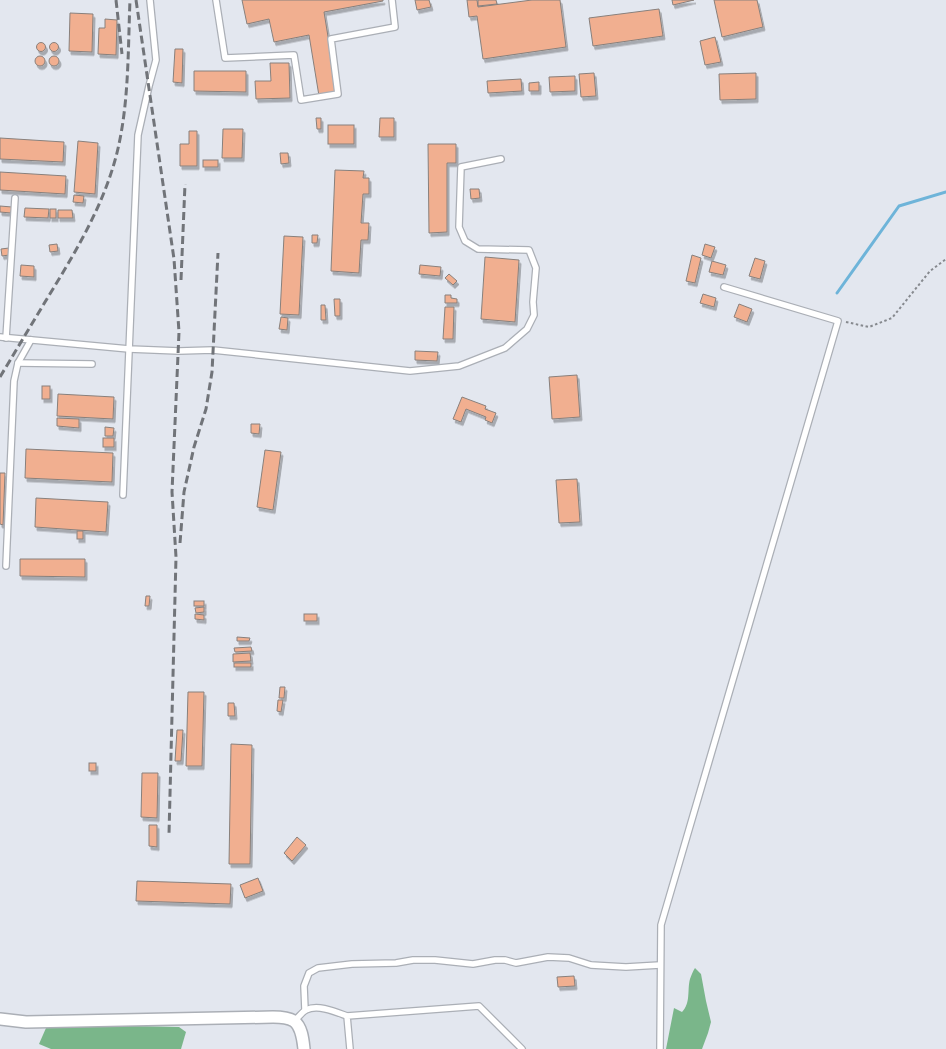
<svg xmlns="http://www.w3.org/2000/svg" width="946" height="1049" font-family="Inter,sans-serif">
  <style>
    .forest { fill: #7ab68a }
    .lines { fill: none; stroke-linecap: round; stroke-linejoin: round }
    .stream { stroke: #6eb4d9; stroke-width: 3 }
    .building { fill: #f1af90; stroke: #88807c; filter: url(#shadow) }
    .service-casing { stroke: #abafb6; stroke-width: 8 }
    .minor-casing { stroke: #abafb6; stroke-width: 14 }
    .path { stroke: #86898e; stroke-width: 2; stroke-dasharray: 2.5 2.5; stroke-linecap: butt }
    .service { stroke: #fff; stroke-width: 5.5 }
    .minor { stroke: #fff; stroke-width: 11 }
    .rail { stroke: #717479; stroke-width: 3; stroke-dasharray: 8 4; stroke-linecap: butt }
  </style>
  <defs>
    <filter id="shadow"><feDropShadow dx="2" dy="3.5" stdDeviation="0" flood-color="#0004"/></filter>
  </defs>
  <rect width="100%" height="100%" fill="#e3e7ef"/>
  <!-- forest -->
  <g class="forest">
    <path d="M695,968L701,974L706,1001L711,1022L708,1033L702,1049H666L674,1008L682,1012C691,1003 687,990 690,979C691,976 693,971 695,968Z"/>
    <path d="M87,1025L179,1027L186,1032L181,1049H51L39,1044L46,1028Z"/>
  </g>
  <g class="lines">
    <!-- stream -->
    <path class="stream" d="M837,293L899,206L946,192"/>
  </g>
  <!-- building -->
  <g class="building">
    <path d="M242,0H383V1L324,12L337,92L319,96L309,35L274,42L269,19L247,24Z"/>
    <path d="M415,0H429L431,7L417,10Z"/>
    <path d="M467,0H477L478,7L532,0H560L566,47L483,59L477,16L469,17Z"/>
    <path d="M478,0H496L497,4L478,6Z"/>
    <path d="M672,0H694L673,5Z"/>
    <path d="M714,0H757L763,27L722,37Z"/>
    <path d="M659,9L663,36L593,46L589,18Z"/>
    <path d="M70,13L93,14L92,52L69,51Z"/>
    <path d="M105,19L117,20L116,55L98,54L99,28H105Z"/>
    <path d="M715,37L721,62L705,65L700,41Z"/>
    <circle cx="54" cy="47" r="4.5"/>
    <circle cx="41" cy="47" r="4.5"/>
    <path d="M175,49H183L182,83L173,82Z"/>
    <circle cx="40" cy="61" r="5"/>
    <circle cx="54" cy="61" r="5"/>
    <path d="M270,63H289L290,98L256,99L255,81H271Z"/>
    <path d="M194,71H246V92L194,91Z"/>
    <path d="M594,73L596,96L581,97L579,74Z"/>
    <path d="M756,73V99L720,100L719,74Z"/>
    <path d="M575,76V91L550,92L549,77Z"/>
    <path d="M521,79L522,91L488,93L487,81Z"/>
    <path d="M539,82V91H529V83Z"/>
    <path d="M316,118H321V129H317Z"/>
    <path d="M380,118H394V137H379Z"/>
    <rect x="328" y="125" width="26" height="19"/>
    <path d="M223,129H243L242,158H222Z"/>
    <path d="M189,131H197V166H180V144H189Z"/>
    <path d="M0,138L64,142L63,162L0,159Z"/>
    <path d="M78,141L98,143L95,194L74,192Z"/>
    <path d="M428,144H456V163H447V232L429,233Z"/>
    <path d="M280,153H288L289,163L281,164Z"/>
    <rect x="203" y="160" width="15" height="7"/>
    <path d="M335,170L364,171L363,178H369V194H363L361,223H369L368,240H361L359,273L331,271Z"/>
    <path d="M0,172L66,176L65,194L0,190Z"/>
    <path d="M470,189H479L480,198L471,199Z"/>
    <path d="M74,195L84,196L83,203L73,202Z"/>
    <path d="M0,206L12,207L11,213L0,212Z"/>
    <path d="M25,208L49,209L48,218L24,217Z"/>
    <rect x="50" y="209" width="6" height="9"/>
    <path d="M58,210H72L73,218H58Z"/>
    <path d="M312,235H318L317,243H312Z"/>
    <path d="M284,236L303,237L299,315L280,314Z"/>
    <path d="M57,244L58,251L50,252L49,245Z"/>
    <path d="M705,244L715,247L711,258L702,255Z"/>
    <path d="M9,248V255L2,256L1,249Z"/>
    <path d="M692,255L701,258L695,283L686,281Z"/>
    <path d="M485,257L519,260L515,322L481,319Z"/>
    <path d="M755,258L765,261L760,279L749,276Z"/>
    <path d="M712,261L726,265L723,275L709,272Z"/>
    <path d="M21,265L34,266V277L20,276Z"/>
    <path d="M420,265L441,267L440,276L419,274Z"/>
    <path d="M449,274L457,281L453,285L445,278Z"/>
    <path d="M703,294L716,298L714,307L700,303Z"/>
    <path d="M445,295H451V298L457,299V303H445Z"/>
    <path d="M334,299H340V316H335Z"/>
    <path d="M739,304L752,309L747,322L734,317Z"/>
    <path d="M321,305H325L326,320H321Z"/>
    <path d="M445,307H454L453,339H443Z"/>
    <path d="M281,317L288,318L287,330L279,329Z"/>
    <path d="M415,351L438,352L437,361L415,360Z"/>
    <path d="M577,375L580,417L552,419L549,377Z"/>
    <rect x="42" y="386" width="8" height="13"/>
    <path d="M58,394L114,397L113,419L57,416Z"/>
    <path d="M462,397L486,406L485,409L496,413L492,423L485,420L486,417L466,409L461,422L453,419Z"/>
    <path d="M57,418L79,419V428L57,426Z"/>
    <path d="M251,424H260L259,434L251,433Z"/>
    <path d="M105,427L114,428L113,436H105Z"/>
    <rect x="103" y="438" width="11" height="9"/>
    <path d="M26,449L113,453L112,482L25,478Z"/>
    <path d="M265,450L281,452L273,510L257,507Z"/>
    <path d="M0,473H5L3,525L0,524Z"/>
    <path d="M577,479L580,522L559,523L556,480Z"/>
    <path d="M36,498L108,502L106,532L35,527Z"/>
    <rect x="77" y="531" width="6" height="8"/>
    <path d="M20,559H85V577L20,576Z"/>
    <path d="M146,596H150L149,606H145Z"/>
    <rect x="194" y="601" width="10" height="5"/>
    <path d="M204,607V612L196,613L195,608Z"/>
    <path d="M195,614L204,615V620L195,619Z"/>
    <rect x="304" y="614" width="13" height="7"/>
    <path d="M237,637L250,638L249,641H237Z"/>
    <path d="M251,647L252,651L235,652L234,648Z"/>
    <path d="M250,653L251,661L233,662V654Z"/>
    <rect x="234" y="663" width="17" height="4"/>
    <path d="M280,687H285L284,698H279Z"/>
    <path d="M188,692H204L202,766H186Z"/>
    <path d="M278,700H283L281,712L277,711Z"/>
    <path d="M228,703H234L235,716H228Z"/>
    <path d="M177,730H183L181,761H175Z"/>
    <path d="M231,744L252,745L250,864H229Z"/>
    <rect x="89" y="763" width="7" height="8"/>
    <path d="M142,773H158L157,818L141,817Z"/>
    <path d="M149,825H157V847L149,846Z"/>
    <path d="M297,837L306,845L292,861L284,853Z"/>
    <path d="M258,878L263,891L245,898L240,885Z"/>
    <path d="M137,881L231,884L230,904L136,901Z"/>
    <path d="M574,976L575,986L558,987L557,977Z"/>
  </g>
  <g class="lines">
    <!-- service casing -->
    <g class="service-casing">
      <g id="service">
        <path d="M216,0L225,58L294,55L301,100L338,94L331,39L395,27L392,0"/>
        <path d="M0,337L129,349L179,351L213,350L410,371L459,366L505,348L527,329L534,315L533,302L536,268L529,250L478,249L465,241L459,227L461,167L501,159"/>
        <path d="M6,338L15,198"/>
        <path d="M18,363L92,364"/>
        <path d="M123,495L138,135L149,86L156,60L150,0"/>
        <path d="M6,566L14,381L18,363L31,340"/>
        <path d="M305,1010L304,986L309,973L318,968L352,964L396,963L413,960H435L473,964L495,960H505L516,963L548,957L569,958L591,965L626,967L660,965"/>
        <path d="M294,1021C298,1018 302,1012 306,1010C318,1004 336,1012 347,1016"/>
        <path d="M350,1049L347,1016L479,1006L522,1049"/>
        <path d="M660,1049L661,925L838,321L724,287"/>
      </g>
    </g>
    <!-- minor casing -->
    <g class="minor-casing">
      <path id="minor" d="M0,1019L26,1022L273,1017C279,1017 289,1018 294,1021C302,1027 303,1040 304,1049"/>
    </g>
    <!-- path -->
    <path class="path" d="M846,322L869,327L892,318L930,271L946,259"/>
    <!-- service -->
    <use href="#service" class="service"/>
    <!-- minor -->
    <use href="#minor" class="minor"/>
    <!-- rail -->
    <g class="rail">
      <path d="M116,0L122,54"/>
      <path d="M136,0L174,259L179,332L172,492L176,557L169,834"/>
      <path d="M181,280L185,184"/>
      <path d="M0,377C15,352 30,327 45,302C75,253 107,201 119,144C129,97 128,48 130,0"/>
      <path d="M180,543L184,492L194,447L206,409L212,372L218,253"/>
    </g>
  </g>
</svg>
